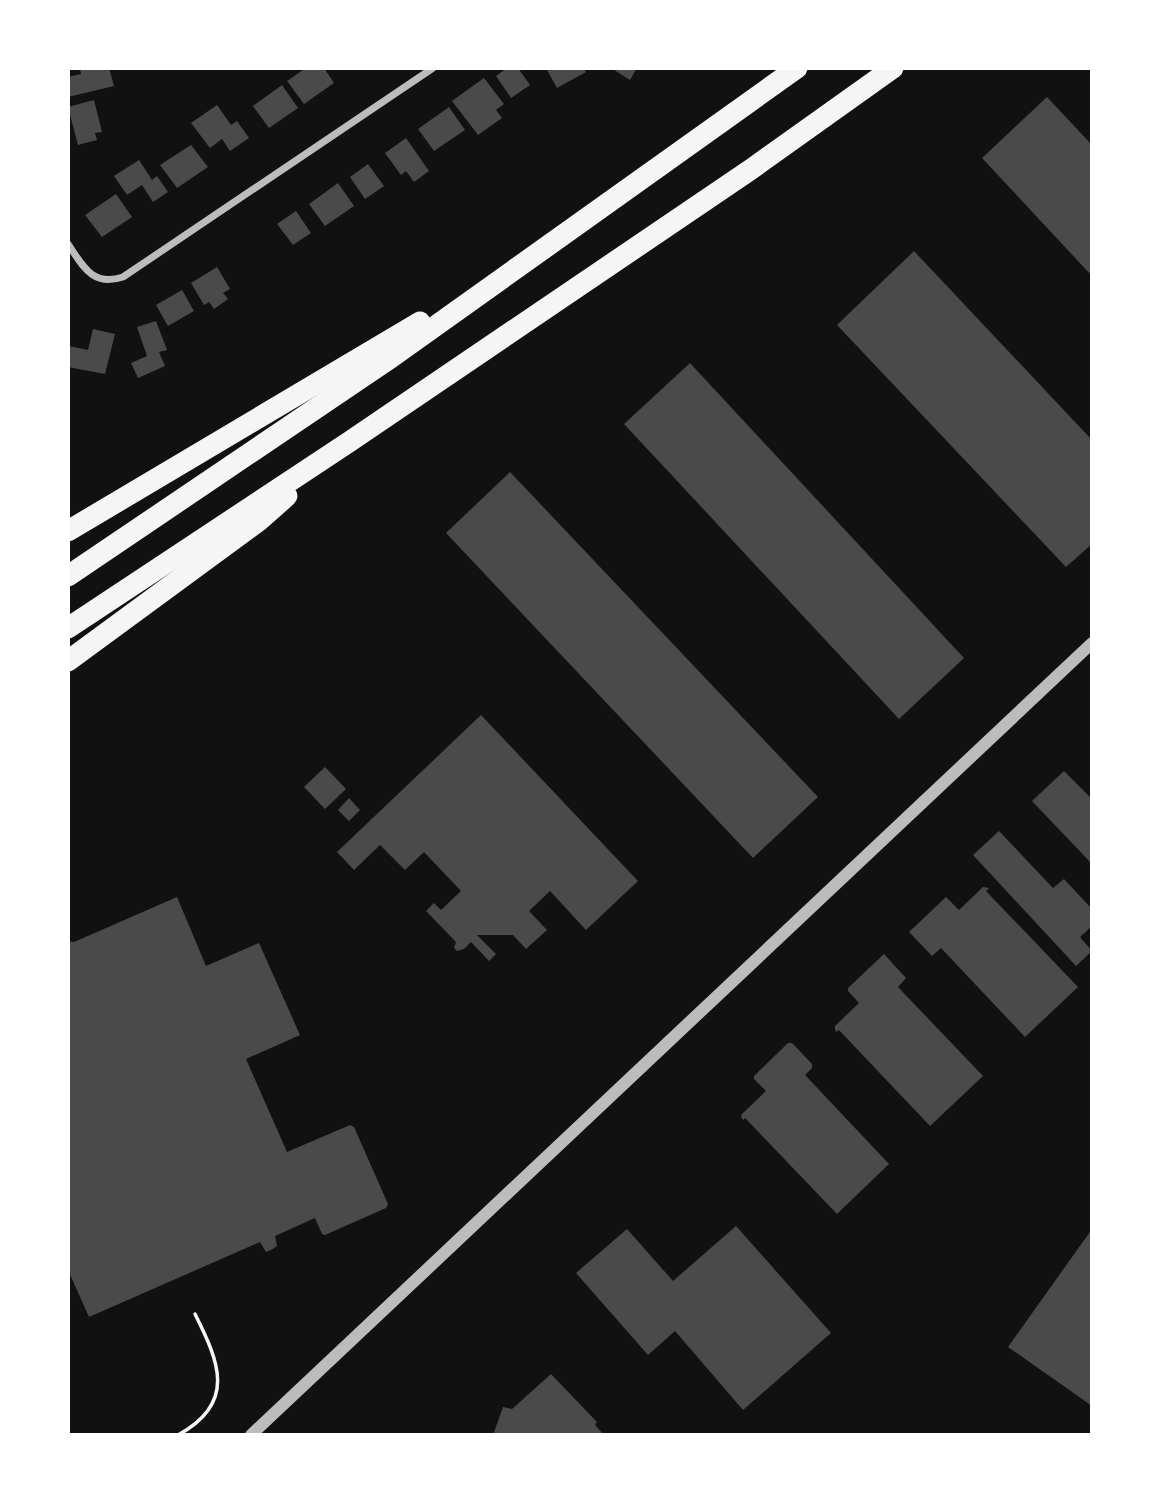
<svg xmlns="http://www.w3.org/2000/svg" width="1160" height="1503" font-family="Lato,sans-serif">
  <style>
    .building { fill: #4a4a4a }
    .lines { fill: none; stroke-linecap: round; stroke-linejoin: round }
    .path { stroke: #f5f5f5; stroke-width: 3.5 }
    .minor { stroke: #bcbcbc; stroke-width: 7 }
    .tertiary { stroke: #bcbcbc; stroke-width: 12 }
    .motorway { stroke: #f5f5f5; stroke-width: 21 }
  </style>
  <rect width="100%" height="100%" fill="#111"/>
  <!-- building -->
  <g class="building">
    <path d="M80,68H109L114,86L68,97V77L81,74Z"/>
    <path d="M306,68H324L334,83L304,104L287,81Z"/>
    <path d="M507,68H518L530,85L511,98L496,76Z"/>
    <path d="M546,68H584L586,72L557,88Z"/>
    <path d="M611,68H637L630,80Z"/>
    <path d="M484,78L504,104L496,110L502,118L478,135L452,101Z"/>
    <path d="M282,85L298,108L269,128L253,106Z"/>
    <path d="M1047,97L1092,145V276L982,158Z"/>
    <path d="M94,100L102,132L95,133L97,140L78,145L68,107Z"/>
    <path d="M217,105L231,125L237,121L249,138L230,151L222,139L210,148L191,123Z"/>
    <path d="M449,107L465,130L434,151L418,129Z"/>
    <path d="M406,138L429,171L414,182L406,171L401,175L385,153Z"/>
    <path d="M191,145L208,167L177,188L160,165Z"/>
    <path d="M139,160L152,180L157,176L168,192L153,202L142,185L127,195L114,176Z"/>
    <path d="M368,164L384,186L365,199L350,177Z"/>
    <path d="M338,183L354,206L325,226L309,204Z"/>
    <path d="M116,194L132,217L102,237L85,215Z"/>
    <path d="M296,211L311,233L293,245L277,224Z"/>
    <path d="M914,251L1092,440V544L1066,567L837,325Z"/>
    <path d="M217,267L230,289L223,293L228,299L214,309L209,302L204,305L191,283Z"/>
    <path d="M182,290L194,311L168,326L156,305Z"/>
    <path d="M156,321L167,350L159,352L165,366L138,378L131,363L147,356L137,327Z"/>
    <path d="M93,329L115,334L105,374L68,367L69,346L88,350Z"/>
    <path d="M690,363L964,658L899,719L624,424Z"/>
    <path d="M510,472L818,797L753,858L446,533Z"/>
    <path d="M481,715L638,881L586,930L550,891L529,911L547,930L526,949L513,935H477L496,954L489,961L471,942L464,949L457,951L454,948L456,942L426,911L434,903L441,910L461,891L424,852L405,870L380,845L354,870L337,852Z"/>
    <path d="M325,767L346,789L325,809L304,787Z"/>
    <path d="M1064,771L1092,799V864L1032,801Z"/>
    <path d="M349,798L360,810L349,821L338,810Z"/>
    <path d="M999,831L1053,888L1064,879L1092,909V926L1080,937L1092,951L1076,966L973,855Z"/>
    <path d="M983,887L989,888L986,891L1078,987L1025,1037L941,948L932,956L909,932L946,897L959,910Z"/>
    <path d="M177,897L206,966L259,943L300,1035L246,1059L287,1152L350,1125L354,1127L388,1204L386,1208L325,1235L322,1234L315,1218L275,1236L277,1246L271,1250L266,1252L260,1242L89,1317L68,1270V941L74,942Z"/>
    <path d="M884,954L906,978L898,987L983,1076L930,1126L839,1030L836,1032L835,1029V1026L859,1003L848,991V988Z"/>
    <path d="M788,1043H792L812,1064V1068L805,1075L889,1164L837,1214L745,1118L743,1120L741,1117L742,1114L766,1091L754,1079V1076Z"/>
    <path d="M736,1226L831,1333L743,1410L675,1331L648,1355L576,1273L627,1229L673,1281Z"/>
    <path d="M1092,1229V1406L1008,1347Z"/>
    <path d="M551,1374L597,1422L595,1425L604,1435H493L503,1407L512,1409Z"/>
  </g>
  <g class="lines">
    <!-- path -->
    <path class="path" d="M178,1435C237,1403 219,1362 195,1314"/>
    <!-- minor -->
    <path class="minor" d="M68,244C83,266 92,287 123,277L433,68"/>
    <!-- tertiary -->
    <path class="tertiary" d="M251,1435L1092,643"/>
    <!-- motorway -->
    <g class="motorway">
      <path d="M68,531L420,322"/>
      <path d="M68,576L392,357L797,68"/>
      <path d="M68,628L349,442L750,170L893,68"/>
      <path d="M68,661L260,520L287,496"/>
    </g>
  </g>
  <!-- border -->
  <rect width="1160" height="1503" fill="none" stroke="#ffffff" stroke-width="140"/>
</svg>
